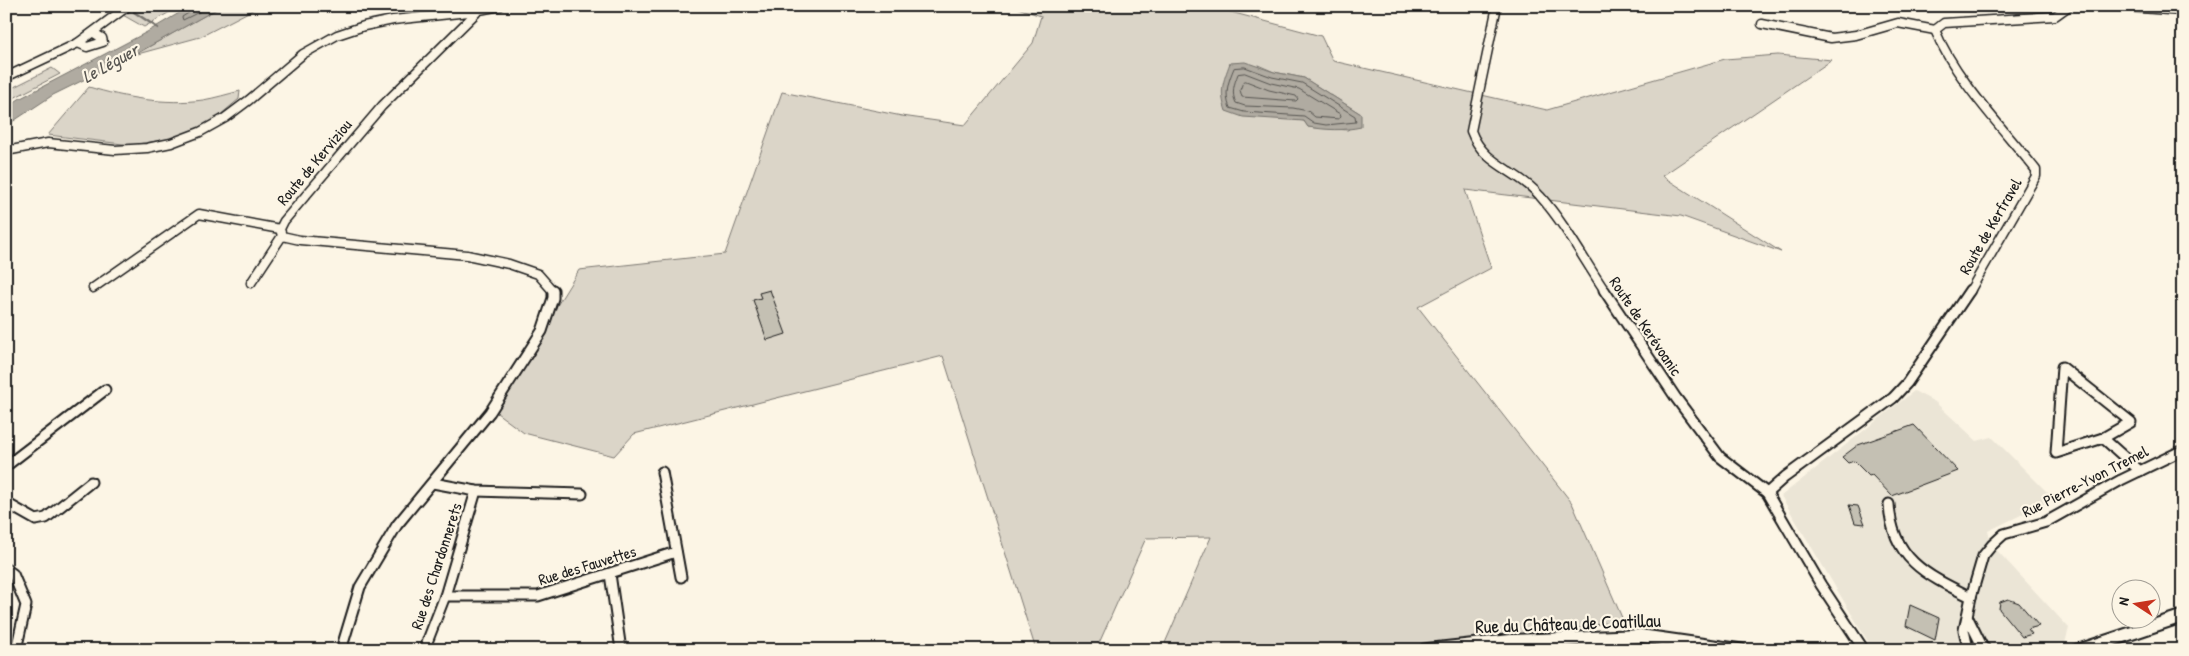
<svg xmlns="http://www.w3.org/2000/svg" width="2189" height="656" font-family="'Patrick Hand',sans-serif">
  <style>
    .built { fill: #ebe5d6 }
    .green { fill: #dbd5c8; stroke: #7c7872; fill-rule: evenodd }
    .water { fill: #b0aba1; stroke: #75726c }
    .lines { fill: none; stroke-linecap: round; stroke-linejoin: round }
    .shore { stroke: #575551; stroke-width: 1 }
    .stream { stroke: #75726c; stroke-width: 2.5 }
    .building { fill: #c4c0b3; stroke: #1c1c1c }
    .minor-far1-casing { stroke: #1c1c1c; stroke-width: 11 }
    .minor-casing { stroke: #1c1c1c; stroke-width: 13 }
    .secondary-casing { stroke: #1c1c1c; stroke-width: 4 }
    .minor-far1 { stroke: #fcf5e5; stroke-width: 8 }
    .minor { stroke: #fcf5e5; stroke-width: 9 }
    .secondary { fill: #fcf5e5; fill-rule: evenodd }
    .labels { text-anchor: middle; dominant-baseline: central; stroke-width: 4.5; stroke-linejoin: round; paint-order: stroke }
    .street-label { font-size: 16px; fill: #1c1c1c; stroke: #fcf5e5 }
    .water-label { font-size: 18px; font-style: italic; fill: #575551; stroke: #fcf5e5 }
    .near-street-label { font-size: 19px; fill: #1c1c1c; stroke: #fcf5e5 }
  </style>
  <rect width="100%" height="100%" fill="#fcf5e5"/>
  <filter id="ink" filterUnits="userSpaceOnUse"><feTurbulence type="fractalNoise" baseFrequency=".02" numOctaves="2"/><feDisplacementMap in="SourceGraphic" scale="10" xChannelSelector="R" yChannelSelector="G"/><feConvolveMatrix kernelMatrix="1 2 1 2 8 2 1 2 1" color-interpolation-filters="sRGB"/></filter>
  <g filter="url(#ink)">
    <!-- built -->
    <path class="built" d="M1914,391L1935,402L1977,441L1992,437L2054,499L1988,531L1991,544L2069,628L2065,643L2035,650H2000L1986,641L1958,642L1955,650H1873L1781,496Z"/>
    <!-- green -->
    <g class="green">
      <path d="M132,6H180L144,27L121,14Z"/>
      <path d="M222,6H260L200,37L134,55Z"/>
      <path d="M1012,6H1208L1321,36L1333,61L1547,110L1725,59L1778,55L1832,60L1662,176L1781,252L1681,216L1465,190L1491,268L1418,307L1572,503L1623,620L1454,650H1181L1165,643L1211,537L1146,538L1096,650H1036L943,356L634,434L614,456L524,433L497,413L506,388L579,270L725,254L782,92L902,116L965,125L1033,43L1041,16ZM1258,65L1274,72L1304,78L1361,114L1348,130L1308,127L1304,121L1292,119Z"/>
      <path d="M52,68L60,74L6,102V91Z"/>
      <path d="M89,87C125,98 165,105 203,100C215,98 228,94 240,91L239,99L213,121L176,138L131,145L48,135Z"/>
    </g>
    <!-- water -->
    <g class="water">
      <path d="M191,6H222L134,55L53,95L6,126V108L19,99L147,32Z"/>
      <path d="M1245,62L1274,72L1304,78L1361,114V127C1343,131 1326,130 1308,127L1304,121L1243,117L1226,111C1219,91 1223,82 1230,63Z"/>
    </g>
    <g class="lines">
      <!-- shore -->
      <g class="shore">
        <path d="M191,6L190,12L182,17L183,20L211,6"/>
        <path d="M1245,67L1272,77L1302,83L1355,116L1356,122L1326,125L1314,123L1304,116L1244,112L1230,108C1224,94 1228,82 1234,68Z"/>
        <path d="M1245,73L1271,83L1299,89L1340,114L1341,117L1339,119L1315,117L1308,111L1293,108L1245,106L1236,103C1231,93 1234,84 1238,74Z"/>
        <path d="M1246,81L1269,90L1296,96L1298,99L1296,101L1242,97L1240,90L1243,82Z"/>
      </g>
      <!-- stream -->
      <path class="stream" d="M136,7L134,12L158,28"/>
    </g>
    <!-- building -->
    <g class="building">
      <path d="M770,290L786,334L767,340L753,300L761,298L759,293Z"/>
      <path d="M1914,425L1958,471L1892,496L1872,475L1869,476L1854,461L1848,463L1842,457L1858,445Z"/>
      <path d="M1849,505L1858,506L1865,524L1855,523Z"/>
      <path d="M2008,599L2019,603L2039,626L2028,629L2032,634L2022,637L1999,609L2000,602Z"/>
      <path d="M1910,605L1939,618L1935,640L1906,626Z"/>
    </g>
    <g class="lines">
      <!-- minor-far1 casing -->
      <g class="minor-far1-casing">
        <g id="minor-far1">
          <path d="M1497,6L1471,131C1484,166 1517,169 1540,196C1565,224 1584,260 1605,291"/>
          <path d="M2112,6L2183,11"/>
          <path d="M476,13L382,106L284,221L280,229L282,236L300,240L467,255L509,264L538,274L553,291"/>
          <path d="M1762,24L1831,38L1856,35L1898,23L1935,30"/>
          <path d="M78,43L87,47L103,42L102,38L94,33"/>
          <path d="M6,77L78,43L128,6"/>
          <path d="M6,151L48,143L115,150L147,148L171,143L200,132L225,118L249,100L303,54L337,35L364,26L393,20L469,12L500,6"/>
          <path d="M251,283L282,236"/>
          <path d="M93,288L199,214L280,229"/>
          <path d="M1970,291L2036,176V170C2003,128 1955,79 1935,30L1944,23L2055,16L2069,6"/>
        </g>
      </g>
      <!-- minor casing -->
      <g class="minor-casing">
        <g id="minor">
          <path d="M1604,290L1676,398L1720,457L1767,493L1821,585L1864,650"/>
          <path d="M2062,367L2131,422L2103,438L2056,453Z"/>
          <path d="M2103,438L2140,471"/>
          <path d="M6,466L105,390"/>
          <path d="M662,472L681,577"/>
          <path d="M433,483L476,491L582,494"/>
          <path d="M1767,493L1785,477L1893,398L1907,383L1970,290"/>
          <path d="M6,503L36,520L46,518L91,482"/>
          <path d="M1889,504C1892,559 1926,575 1971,597"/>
          <path d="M6,569L13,574L26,605L16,650"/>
          <path d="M610,574L621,650"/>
          <path d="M445,596H538L676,552"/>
          <path d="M1968,618L1984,650"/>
          <path d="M1968,649L1964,630L1971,597L1983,556L1992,545L2004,534L2046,522L2121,480L2183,450"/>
          <path d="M341,650L360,587L397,525L490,412L542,331L553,298V290"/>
          <path d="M424,650L445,596L476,491"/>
        </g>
      </g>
      <!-- secondary casing -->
      <g class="secondary-casing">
        <g id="secondary">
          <path d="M2183,610V622L2100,650H2073L2075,645L2080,644Z"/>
          <path d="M1641,630L1739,644L1744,645L1746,650H1693L1641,642L1488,650H1420L1422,645L1427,644L1510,635Z"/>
          <path d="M1976,642L1988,645L1990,650H1960L1962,645Z"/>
        </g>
      </g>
      <!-- minor-far1 -->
      <use href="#minor-far1" class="minor-far1"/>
      <!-- minor -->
      <use href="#minor" class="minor"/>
      <!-- secondary -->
      <use href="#secondary" class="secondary"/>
    </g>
  </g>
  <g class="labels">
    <!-- street labels -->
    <g class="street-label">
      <text transform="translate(314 162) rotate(-50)">Route de Kerviziou</text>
      <text transform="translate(1990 226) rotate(-60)">Route de Kerfravel</text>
      <text transform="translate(1646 326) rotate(56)">Route de Kerévoanic</text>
      <text transform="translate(2085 481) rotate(-27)">Rue Pierre-Yvon Tremel</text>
      <text transform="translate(587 565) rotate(-17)">Rue des Fauvettes</text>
      <text transform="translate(436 566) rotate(-72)">Rue des Chardonnerets</text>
    </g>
    <!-- water labels -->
    <g class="water-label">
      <text transform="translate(110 63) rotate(-29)">Le Léguer</text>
    </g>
    <!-- near-street labels -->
    <g class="near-street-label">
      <text transform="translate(1568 623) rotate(-2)">Rue du Château de Coatillau</text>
    </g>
  </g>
  <!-- margin -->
  <rect width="2189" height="656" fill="none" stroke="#fcf5e5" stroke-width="25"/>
  <rect x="12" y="12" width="2164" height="631" fill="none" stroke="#1c1c1c" stroke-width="2" filter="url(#ink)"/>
  <!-- north arrow -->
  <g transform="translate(2136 604) rotate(282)"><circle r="24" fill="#fcf5e5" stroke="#a29e95"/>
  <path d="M0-4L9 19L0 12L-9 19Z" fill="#c8321e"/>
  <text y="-8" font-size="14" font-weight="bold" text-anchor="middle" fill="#1c1c1c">N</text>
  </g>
</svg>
